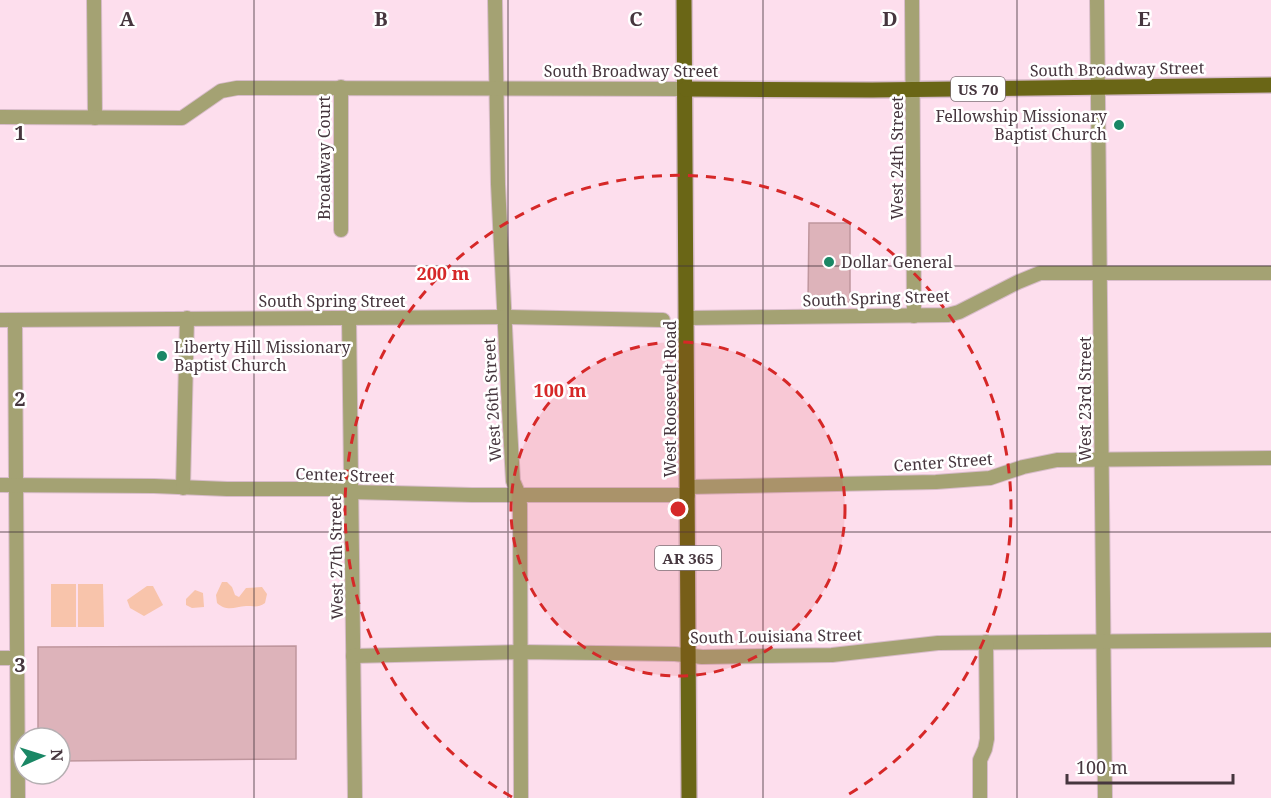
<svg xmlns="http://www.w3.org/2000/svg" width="1271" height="798" font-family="'Noto Serif',serif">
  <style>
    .green { fill: #f8c4ab }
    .building { fill: #ddb3ba; stroke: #bf969d; stroke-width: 1.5 }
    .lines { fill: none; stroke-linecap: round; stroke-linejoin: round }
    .minor-casing { stroke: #d8bcca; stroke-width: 16 }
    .primary-casing { stroke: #d8bcca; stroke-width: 18 }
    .minor { stroke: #a4a273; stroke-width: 14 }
    .primary { stroke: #6a6616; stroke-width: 15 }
    .grid { fill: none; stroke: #46363e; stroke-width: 1.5; stroke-opacity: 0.55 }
    .ring { fill: none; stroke: #d62828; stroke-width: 3; stroke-dasharray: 10 8 }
    .poi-dot { fill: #1a8765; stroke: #fff; stroke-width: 2 }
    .labels { text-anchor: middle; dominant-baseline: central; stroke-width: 5; stroke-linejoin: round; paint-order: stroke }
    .shield { fill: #fff; stroke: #7e7278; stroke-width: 1.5 }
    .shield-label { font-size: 15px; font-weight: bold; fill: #46363e }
    .street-label { font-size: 16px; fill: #46363e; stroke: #fff }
    .poi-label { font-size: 16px; fill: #46363e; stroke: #fff; text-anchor: start }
    .grid-label { font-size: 20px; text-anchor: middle; font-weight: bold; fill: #46363e; stroke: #fff; stroke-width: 5; stroke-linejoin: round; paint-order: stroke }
    .centre { fill: #d62828; stroke: #fff; stroke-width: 3 }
    .ring-label { font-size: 18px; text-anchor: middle; font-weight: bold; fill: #d62828; stroke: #fff; stroke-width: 5; stroke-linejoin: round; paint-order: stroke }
  </style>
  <rect width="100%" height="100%" fill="#fddeed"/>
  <!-- green -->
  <g class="green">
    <path d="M222,582H227L232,587L235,595L239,597L246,588L262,587L267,594L265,603C258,608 254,606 246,606C235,607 227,612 217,603L216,595Z"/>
    <rect x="51" y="584" width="25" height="43"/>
    <path d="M78,584H103L104,627H78Z"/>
    <path d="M147,586H153L163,605L144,616L130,608L127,600Z"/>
    <path d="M195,590L203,593L204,607L192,608L186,605V599Z"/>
  </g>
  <!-- building -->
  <g class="building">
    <path d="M809,223H850V302L808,301Z"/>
    <path d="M296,646V759L60,761V738H38V647Z"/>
  </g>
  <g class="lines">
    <!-- minor casing -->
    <g class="minor-casing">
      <g id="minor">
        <path d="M94,0L95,118"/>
        <path d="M495,0L498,184L509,409L513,481L519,495L520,505L521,798"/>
        <path d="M912,0L914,316"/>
        <path d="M1097,0L1105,798"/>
        <path d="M0,117L182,118L221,91L237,88L686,89"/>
        <path d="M341,230V87"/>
        <path d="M349,317L355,798"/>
        <path d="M688,318L948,315L959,312L1018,282L1040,273H1271"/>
        <path d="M0,320L504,317L663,320"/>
        <path d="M15,320L18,798"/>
        <path d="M0,485L154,486L227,489H333L351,492L472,495H688"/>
        <path d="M688,487L936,482L990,478L1023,467L1057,460L1271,458"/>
        <path d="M183,488L187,318"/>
        <path d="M353,656L520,652L675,654L702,657L832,655L938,643L1271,640"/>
        <path d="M0,658H16"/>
        <path d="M980,798V760L985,749L987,739L986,642"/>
      </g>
    </g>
    <!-- primary casing -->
    <g class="primary-casing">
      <g id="primary">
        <path d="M684,0L689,798"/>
        <path d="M686,89L872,90L1271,85"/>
      </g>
    </g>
    <!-- minor -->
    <use href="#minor" class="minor"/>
    <!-- primary -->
    <use href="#primary" class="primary"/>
  </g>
  <!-- grid -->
  <path class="grid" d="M254,0V798M508,0V798M763,0V798M1017,0V798M0,266H1271M0,532H1271"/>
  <!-- distance rings -->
  <circle cx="678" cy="509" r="167" fill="#d62828" fill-opacity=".12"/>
  <g class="ring">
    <circle cx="678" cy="509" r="167"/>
    <path d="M512 797A333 333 0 1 1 844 797"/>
  </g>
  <!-- markers -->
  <g class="poi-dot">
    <circle cx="1119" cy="125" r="6"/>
    <circle cx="829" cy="262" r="6"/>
    <circle cx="162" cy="356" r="6"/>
  </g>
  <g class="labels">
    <!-- shield labels -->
    <g class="shield">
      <rect x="951" y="77" width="54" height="24" rx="4.5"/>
      <rect x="655" y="546" width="66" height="24" rx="4.5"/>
    </g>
    <g class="shield-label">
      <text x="978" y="89">US 70</text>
      <text x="688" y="558">AR 365</text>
    </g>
    <!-- street labels -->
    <g class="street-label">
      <text transform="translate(1117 69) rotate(-1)">South Broadway Street</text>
      <text x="631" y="71">South Broadway Street</text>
      <text transform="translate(324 158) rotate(-90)">Broadway Court</text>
      <text transform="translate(897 158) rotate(-90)">West 24th Street</text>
      <text transform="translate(876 298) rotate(-2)">South Spring Street</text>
      <text x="332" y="301">South Spring Street</text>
      <text transform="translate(670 399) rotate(-90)">West Roosevelt Road</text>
      <text transform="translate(1085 399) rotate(-90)">West 23rd Street</text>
      <text transform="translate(492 400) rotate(-93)">West 26th Street</text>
      <text transform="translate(943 462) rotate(-4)">Center Street</text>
      <text transform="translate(345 475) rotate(2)">Center Street</text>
      <text transform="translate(336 558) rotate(-91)">West 27th Street</text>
      <text transform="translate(776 636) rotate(-1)">South Louisiana Street</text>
    </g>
    <!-- poi labels -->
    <g class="poi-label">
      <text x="1107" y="116" text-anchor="end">Fellowship Missionary<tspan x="1107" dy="18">Baptist Church</tspan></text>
      <text x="841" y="262">Dollar General</text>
      <text x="174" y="347">Liberty Hill Missionary<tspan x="174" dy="18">Baptist Church</tspan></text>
    </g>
  </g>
  <g class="grid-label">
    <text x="127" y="26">A</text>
    <text x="381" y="26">B</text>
    <text x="636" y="26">C</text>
    <text x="890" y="26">D</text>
    <text x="1144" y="26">E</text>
    <text x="20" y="140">1</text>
    <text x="20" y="406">2</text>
    <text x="20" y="672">3</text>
  </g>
  <circle cx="678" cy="509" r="9" class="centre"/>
  <g class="ring-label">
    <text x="443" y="280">200 m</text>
    <text x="560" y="397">100 m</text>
  </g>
  <!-- north arrow -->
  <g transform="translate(42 756) rotate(87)"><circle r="28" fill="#ffffff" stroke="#b5afb2" stroke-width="1.5"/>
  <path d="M0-4.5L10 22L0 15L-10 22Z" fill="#1a8765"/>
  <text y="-9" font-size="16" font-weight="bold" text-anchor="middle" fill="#46363e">N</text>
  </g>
  <!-- scale -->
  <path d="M1067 774v9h166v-9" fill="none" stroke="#46363e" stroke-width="3"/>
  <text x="1076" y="774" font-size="18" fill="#46363e" stroke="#ffffff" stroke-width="4.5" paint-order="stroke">100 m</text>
</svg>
